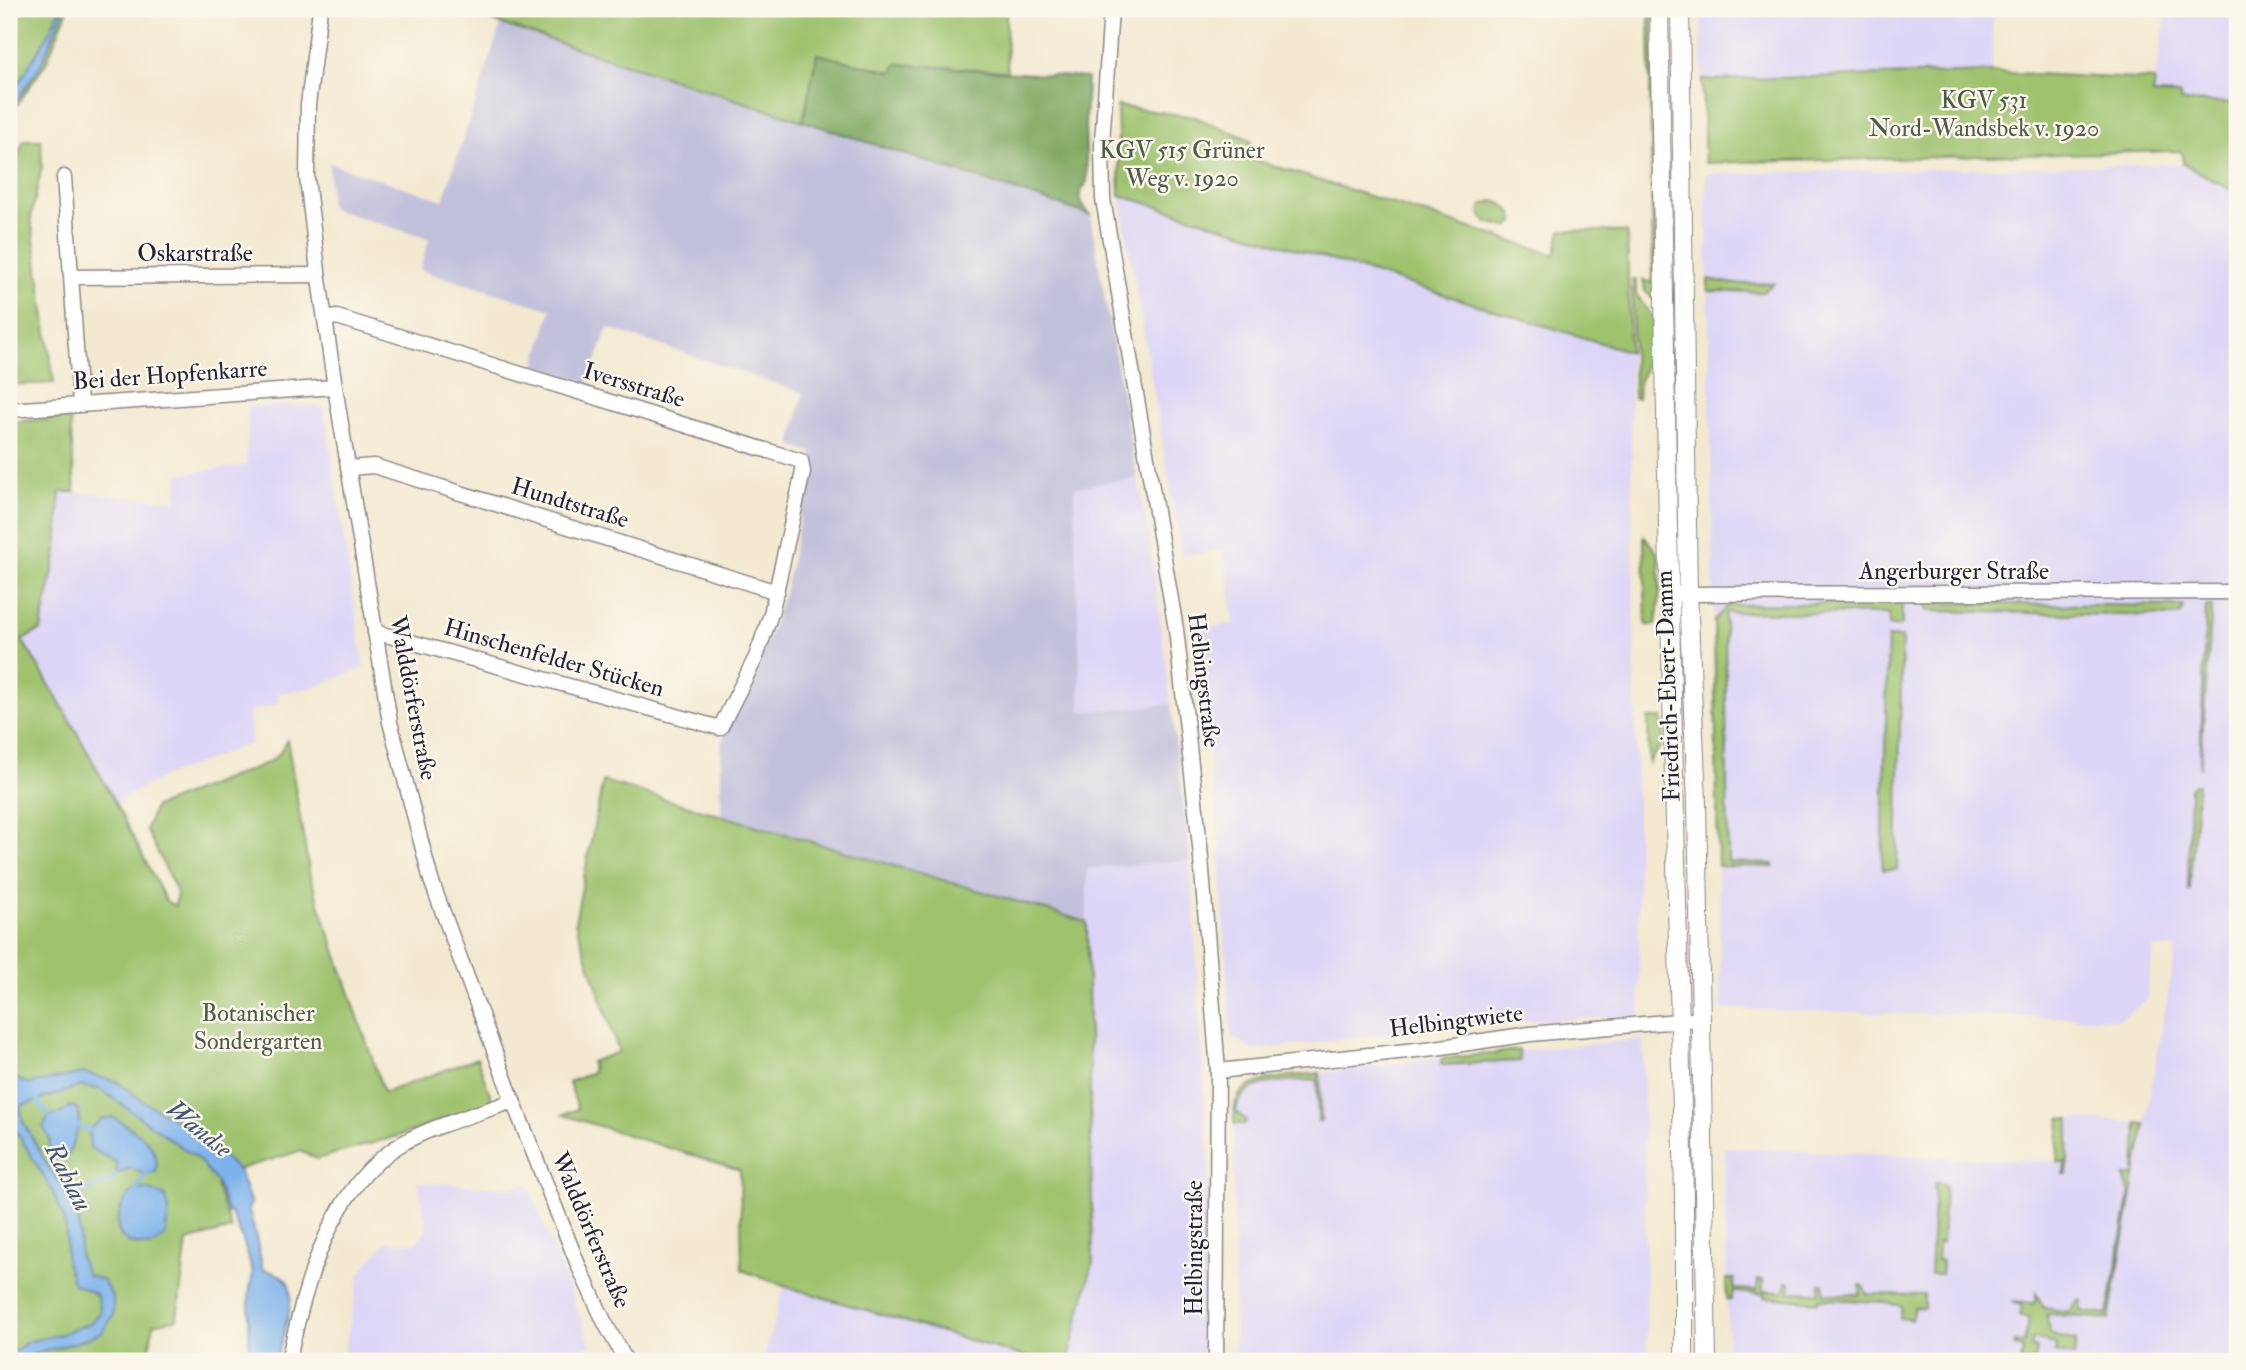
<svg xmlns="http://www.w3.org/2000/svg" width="2246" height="1370" font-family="'IM FELL Double Pica',serif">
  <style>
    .built { fill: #ddd5f6 }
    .industrial { fill: #c2c1dc }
    .green { fill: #9ec26d; stroke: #607254; stroke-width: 2; fill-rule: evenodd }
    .forest { fill: #7ea860; stroke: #50654e; stroke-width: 2 }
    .water { fill: #7db3ec; stroke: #506a94; stroke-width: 2 }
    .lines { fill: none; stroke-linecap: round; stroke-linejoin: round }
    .stream { stroke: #7db3ec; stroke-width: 4.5 }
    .minor-casing { stroke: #8a8686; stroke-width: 17 }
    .major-casing { stroke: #8a8686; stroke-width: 20 }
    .minor { stroke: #fff; stroke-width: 14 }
    .major { stroke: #fff; stroke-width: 18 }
    .labels { text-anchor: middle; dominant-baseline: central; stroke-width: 5; stroke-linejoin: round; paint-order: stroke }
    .park-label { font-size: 24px; fill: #4d5a4c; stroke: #fbf7ec }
    .street-label { font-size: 24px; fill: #22223b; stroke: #fbf7ec }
    .water-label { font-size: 26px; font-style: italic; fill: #425579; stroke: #fbf7ec }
  </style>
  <rect width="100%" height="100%" fill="#fbf7ec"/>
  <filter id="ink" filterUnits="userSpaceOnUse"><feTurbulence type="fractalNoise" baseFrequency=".0143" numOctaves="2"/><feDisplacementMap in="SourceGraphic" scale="14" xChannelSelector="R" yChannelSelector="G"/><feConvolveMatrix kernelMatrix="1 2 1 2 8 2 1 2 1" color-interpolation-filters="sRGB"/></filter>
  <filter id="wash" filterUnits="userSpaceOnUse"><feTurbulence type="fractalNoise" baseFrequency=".00686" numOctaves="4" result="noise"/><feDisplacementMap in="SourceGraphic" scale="28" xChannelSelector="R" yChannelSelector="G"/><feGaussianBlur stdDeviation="1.57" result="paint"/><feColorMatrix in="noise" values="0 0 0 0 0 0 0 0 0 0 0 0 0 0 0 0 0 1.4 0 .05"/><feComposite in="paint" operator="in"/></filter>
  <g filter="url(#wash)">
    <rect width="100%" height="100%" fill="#f3e9d0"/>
    <!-- built -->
    <g class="built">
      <path d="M1701,9H1993L1992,72L1702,80Z"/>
      <path d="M2167,9H2237V103L2179,101L2180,96L2152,94Z"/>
      <path d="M2183,164L2237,193V1234L2232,1247L2237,1277V1361H1728L1724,1148L2057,1162L2060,1118L2145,1123L2176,948H2154L2146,1001L2120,1019L1721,1009L1706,174Z"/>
      <path d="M1120,195L1630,352L1640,1016L1483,1023L1252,1050L1231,1035L1218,824L1194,629L1234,624L1224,550L1182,556Z"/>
      <path d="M317,405L324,408L364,668L314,687L279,693L277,704L249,712L252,743L160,778L116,803L53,690L22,640L41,630L57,550L59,491L176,501L178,475L246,465L248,407Z"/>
      <path d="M1137,478L1149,537L1171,704L1081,712L1074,486Z"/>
      <path d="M1190,860L1209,1163L1203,1361H1068L1093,1262L1087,869Z"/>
      <path d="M1643,1039L1647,1361H1234V1108L1238,1096L1246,1087L1256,1082L1408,1062Z"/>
      <path d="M418,1182L512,1188L528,1183L591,1345L553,1361H342L360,1273L386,1242L415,1243L427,1229Z"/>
      <path d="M784,1286L1005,1351L1040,1361H763Z"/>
    </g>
    <!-- industrial -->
    <path class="industrial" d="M501,24L1090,215L1137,478L1074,487L1081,712L1171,704L1190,860L1087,869V922L721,817V743L773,627L786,587L813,453L791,445L803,393L608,328L588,383L535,366L551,310L420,270L429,239L330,208L329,163L443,200Z"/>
    <!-- green -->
    <g class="green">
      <path d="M9,9H68L46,63L9,116Z"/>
      <path d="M485,9H1006L1007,71L897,64L893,72L818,55L803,121L501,24L482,17Z"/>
      <path d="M1649,9H1653L1657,302L1645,291L1643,280L1653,283Z"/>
      <path d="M1992,72L2155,80L2153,94L2180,95V101L2237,103V193L2183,164V155L2180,151L1705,163L1702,80Z"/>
      <path d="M1117,106L1195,117L1251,140L1249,158L1555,255L1561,230L1627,232L1630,352L1120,195Z"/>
      <path d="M24,140H41L42,166L31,217L54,383L9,385V171L14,164Z"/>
      <path d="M1493,201C1503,203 1514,210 1514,222L1508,227L1486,222L1480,213L1482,205Z"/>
      <path d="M1708,279L1735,284L1774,283L1763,292L1708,291Z"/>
      <path d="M1632,280H1636V294L1658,324V338L1639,382L1638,398H1634Z"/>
      <path d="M70,418L75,492H60L57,550L41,630L22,640C75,724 121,813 166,901L175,906L177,892L146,829L155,807L267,763C278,756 283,751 287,739L310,877L384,1093L477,1058L493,1103L401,1135L317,1159L300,1151L240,1169L216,1185L231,1229L187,1241L177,1319L153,1324L148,1361H9V422ZM70,1107L77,1108L80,1116L78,1127L49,1147L52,1115L62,1113ZM147,1189L165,1196L139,1243L128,1242Z"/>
      <path d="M1644,536L1659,555L1660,594L1656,625H1646Z"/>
      <path d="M1902,602V626H1889V614L1728,612L1725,614L1728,862L1774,864V867L1718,866L1714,620L1729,605Z"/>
      <path d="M1925,603L2182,606L2183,608L2182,613L2177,616L1928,611Z"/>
      <path d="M2206,606H2212L2200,768Z"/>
      <path d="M1888,637H1902L1897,870H1882Z"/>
      <path d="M1648,718H1662C1667,747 1662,741 1649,763Z"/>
      <path d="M603,781L1087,922L1093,1262L1068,1361H1040L784,1286L742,1270L740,1170L563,1115L578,1109L569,1082L593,1072L591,1062L619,1052L575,922Z"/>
      <path d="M2198,784L2190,884V890H2188L2190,789L2193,785Z"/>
      <path d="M1519,1050L1520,1061L1441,1065V1059Z"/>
      <path d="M1320,1073L1321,1122H1318L1317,1080C1290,1082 1240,1076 1236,1112L1246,1120L1245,1124H1234C1234,1115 1233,1105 1238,1097C1248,1076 1299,1076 1320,1073Z"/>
      <path d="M2060,1118L2070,1119L2067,1174H2064L2065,1162H2057Z"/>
      <path d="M2137,1123L2145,1124L2109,1319L2047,1314L2049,1334L2076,1341L2074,1356L2055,1352L2056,1344L2033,1339L2031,1347L2037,1349L2035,1361H2021L2023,1348L2014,1346L2015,1342L2024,1343L2029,1318L2020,1316L2022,1305L2011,1302L2035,1303L2036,1293L2044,1308L2069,1312L2080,1300L2082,1301L2081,1311L2107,1315L2130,1194L2124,1176H2135Z"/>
      <path d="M1935,1183L1945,1184L1942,1243H1938L1937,1260L1942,1261L1941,1274H1930Z"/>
      <path d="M1726,1279H1734V1289L1757,1290L1758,1280H1763V1291L1785,1292L1786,1281L1790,1282V1292L1819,1293L1820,1283H1824V1294L1860,1295V1285H1862L1867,1294L1924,1295V1308L1914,1307L1911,1320L1900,1318L1902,1306L1883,1302L1819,1299L1818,1302L1765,1297V1294L1733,1292L1731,1300H1727Z"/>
    </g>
    <!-- forest -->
    <path class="forest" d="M817,54L893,72L897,64L1087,78L1085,127L1087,181L1080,194V202L1090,215L803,121Z"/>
    <!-- water -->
    <g class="water">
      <path d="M60,9H64L42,63L9,111V99L46,38Z"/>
      <path d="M84,1073L117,1082L143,1101L173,1118L216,1150L239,1171L251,1204L248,1208C255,1228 258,1249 263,1269C272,1272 283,1274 288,1283C297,1299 280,1343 276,1361H246L249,1346V1294L253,1273L243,1240L231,1213H228L217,1183L198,1159L100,1089L82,1086L20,1106L23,1122L52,1173L67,1190L79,1212L80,1258L87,1275L102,1280L113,1297V1315L102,1332L75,1343L35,1354L24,1361H9V1357L27,1342L61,1334L90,1323L101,1312L96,1294L73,1283L66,1262V1231L63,1216L51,1189L9,1119V1076L30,1084Z"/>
      <path d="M70,1106L77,1108C83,1123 73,1141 68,1156L64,1158L56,1157L49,1147L50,1140L43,1127L49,1116L62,1113Z"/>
      <path d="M113,1117C135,1132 161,1141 156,1172L146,1175L131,1168L116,1174L117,1163L90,1148L89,1130L102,1119Z"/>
      <path d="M136,1189H147L165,1196L169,1209L165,1236L152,1246C145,1245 135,1245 129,1242C107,1233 121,1198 136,1189Z"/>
    </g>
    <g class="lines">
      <!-- stream -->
      <g class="stream">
        <path d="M35,1097L49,1116"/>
        <path d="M78,1126L89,1130"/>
        <path d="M136,1189L146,1175"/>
        <path d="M67,1198L111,1181L116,1174"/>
      </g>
    </g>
  </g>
  <g filter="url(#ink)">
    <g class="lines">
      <!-- minor casing -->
      <g class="minor-casing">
        <g id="minor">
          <path d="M320,9L308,105L307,178L319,279L335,387L390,722L431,880L513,1101L579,1267L605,1323L626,1361"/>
          <path d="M1111,9L1102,143L1103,199L1176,629L1200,846L1218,1071L1216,1361"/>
          <path d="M64,177L80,404"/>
          <path d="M72,277L318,275"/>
          <path d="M325,319L337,317L801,461L803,472L771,614L756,657L720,728L375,632"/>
          <path d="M9,410L335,387"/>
          <path d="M348,468L374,466L777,592"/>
          <path d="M1679,594L2237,592"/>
          <path d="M1218,1071L1435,1048L1530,1034L1701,1019"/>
          <path d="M288,1361C306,1285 329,1186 403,1143C432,1126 480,1113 513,1101"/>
        </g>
      </g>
      <!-- major casing -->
      <g class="major-casing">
        <g id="major">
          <path d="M1659,9L1668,528L1684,1194V1361"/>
          <path d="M1680,9L1688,594L1697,803L1707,1361"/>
        </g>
      </g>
      <!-- minor -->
      <use href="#minor" class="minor"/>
      <!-- major -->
      <use href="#major" class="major"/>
    </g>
  </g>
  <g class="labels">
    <!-- park labels -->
    <g class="park-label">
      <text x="1984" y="100">KGV 531<tspan x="1984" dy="28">Nord-Wandsbek v. 1920</tspan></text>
      <text x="1182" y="150">KGV 515 Grüner<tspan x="1182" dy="28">Weg v. 1920</tspan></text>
      <text x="258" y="1013">Botanischer<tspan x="258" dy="28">Sondergarten</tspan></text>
    </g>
    <!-- street labels -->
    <g class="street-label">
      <text x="195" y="253">Oskarstraße</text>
      <text transform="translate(170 375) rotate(-4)">Bei der Hopfenkarre</text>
      <text transform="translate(634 385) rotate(17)">Iversstraße</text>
      <text transform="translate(570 503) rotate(17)">Hundtstraße</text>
      <text x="1954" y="571">Angerburger Straße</text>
      <text transform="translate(554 658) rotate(16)">Hinschenfelder Stücken</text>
      <text transform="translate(1204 680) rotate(83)">Helbingstraße</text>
      <text transform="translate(1668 686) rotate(-92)">Friedrich-Ebert-Damm</text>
      <text transform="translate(413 698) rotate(79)">Walddörferstraße</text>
      <text transform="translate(1456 1021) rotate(-7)">Helbingtwiete</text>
      <text transform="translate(591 1230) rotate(67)">Walddörferstraße</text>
      <text transform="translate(1194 1248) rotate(-90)">Helbingstraße</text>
    </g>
    <!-- water labels -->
    <g class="water-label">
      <text transform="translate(199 1129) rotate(39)">Wandse</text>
      <text transform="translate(68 1177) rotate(63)">Rahlau</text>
    </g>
  </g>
  <!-- margin -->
  <rect width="2246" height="1370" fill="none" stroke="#fbf7ec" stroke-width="35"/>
</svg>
